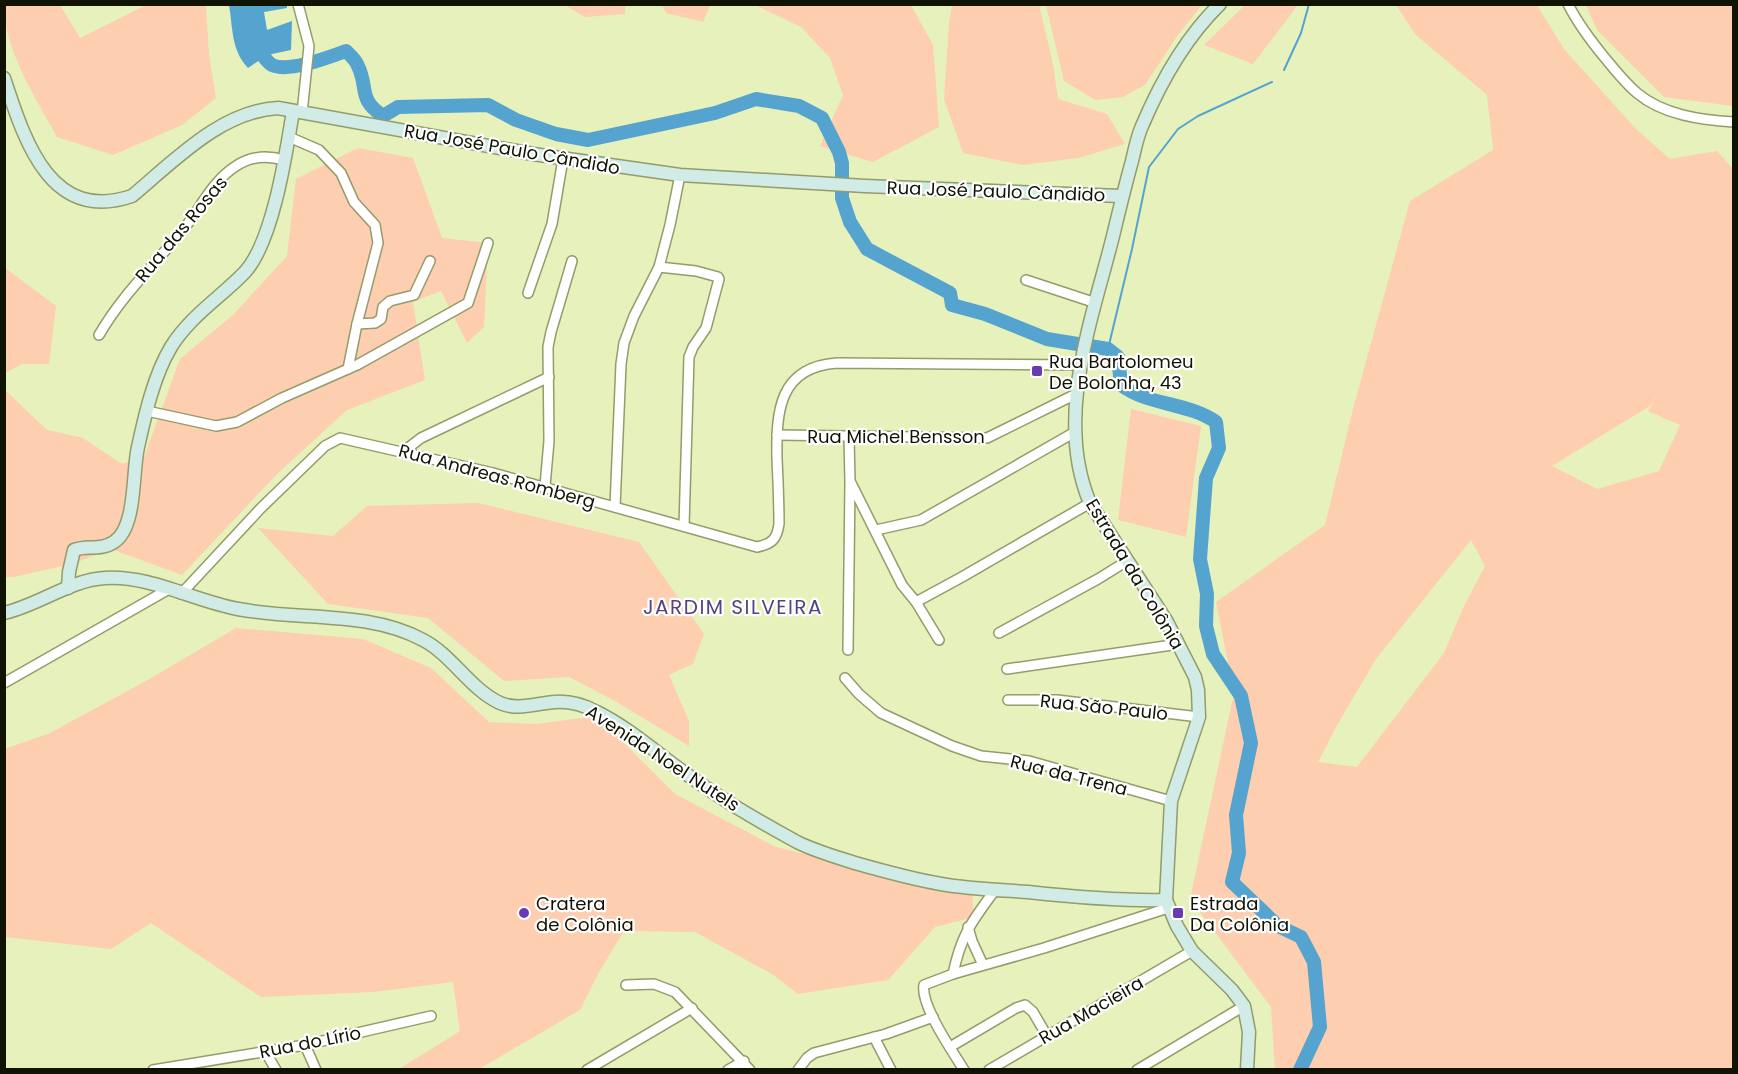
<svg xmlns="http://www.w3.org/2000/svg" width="1738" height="1074" font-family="Poppins,sans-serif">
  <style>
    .green { fill: #fdceaf; fill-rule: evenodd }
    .water { fill: #55a3cf }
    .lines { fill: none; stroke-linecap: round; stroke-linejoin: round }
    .stream { stroke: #55a3cf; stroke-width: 2 }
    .river { stroke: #55a3cf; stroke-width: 14 }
    .street-casing { stroke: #939c6a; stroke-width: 12 }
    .secondary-casing { stroke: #939c6a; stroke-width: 15 }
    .street { stroke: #fff; stroke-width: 9 }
    .secondary { stroke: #d1ece6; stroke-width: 12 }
    .poi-dot { fill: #683bb3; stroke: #fff; stroke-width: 2 }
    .labels { text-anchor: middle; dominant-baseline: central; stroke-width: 4.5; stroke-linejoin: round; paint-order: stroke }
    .street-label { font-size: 18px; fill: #101302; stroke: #fff }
    .poi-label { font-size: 18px; fill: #101302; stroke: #fff; text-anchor: start }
    .neighbourhood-label { font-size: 20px; letter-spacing: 1.5px; fill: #554280; stroke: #fff }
  </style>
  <rect width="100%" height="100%" fill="#e7f1bc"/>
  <!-- green -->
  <g class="green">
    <path d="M4,5H60L80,38L146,5H206L209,55L216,98L182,125L113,155L57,137C36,98 4,50 4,5Z"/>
    <path d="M565,5H625V14L585,17Z"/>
    <path d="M662,5H710L703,22L666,13Z"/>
    <path d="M755,5H911L933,45L939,127L873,162L820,146L843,95L830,58L801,27Z"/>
    <path d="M952,5H1039L1053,64L1058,99L1107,114L1125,144L1078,158L1023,165L963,153L944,99L949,23Z"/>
    <path d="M1046,5V4L1202,5L1177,36L1145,85L1123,97L1095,100L1064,81Z"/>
    <path d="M1245,5H1298L1253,64L1204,45Z"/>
    <path d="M1396,5H1537L1564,49L1636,129L1670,159L1717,151L1733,169V1069H1275L1271,1007L1190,899L1234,693L1216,602L1325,525L1353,409L1410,201L1493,150L1487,95L1415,34ZM1661,389L1648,411L1680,425L1659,471L1597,489L1552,466L1650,406ZM1471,540L1485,566L1463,608L1444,653L1357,767L1318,762L1336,727L1376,659Z"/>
    <path d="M1586,5H1733V106L1664,97L1597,30Z"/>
    <path d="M358,148L413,158L442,238L488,243L484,327L467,343L441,291L413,302L425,380L347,410L278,473L182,575L111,549L72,564L14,577H5L4,389L47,430L83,438L122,464L144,457L180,359L233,315L287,256L296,179Z"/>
    <path d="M4,267L56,306L49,364H22L5,373Z"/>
    <path d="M1131,409L1201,426L1186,537L1118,520Z"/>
    <path d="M478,503L639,542L704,634L693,664L669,675L689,721V746L615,701L569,677L504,681L428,618L328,604L258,528L333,536L367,506Z"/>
    <path d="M236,628L363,639L431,668L489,722L536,724L597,716L675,794L776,847L838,862L972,891L974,917L935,927L888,980L798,994L772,974L695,932L624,931L599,972L580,1010L479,1069H399L460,1031L453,982L374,992L261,997L151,923L111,949L5,937L4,749L48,734L146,681Z"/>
  </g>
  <!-- water -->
  <path class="water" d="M229,5H287V8L264,12L267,30L292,21L291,50L267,55L248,68C231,50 233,28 229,5Z"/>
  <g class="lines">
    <!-- stream -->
    <g class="stream">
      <path d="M1284,70L1301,33L1309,4"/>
      <path d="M1108,349L1132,249L1149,167L1178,129L1198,116L1272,82"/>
    </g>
    <!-- river -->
    <path class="river" d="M256,42C260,50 264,60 272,65C289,73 329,57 346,51C350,55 356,60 358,66C369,89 357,98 383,116L398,107L488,105L516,120L556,134L588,140L715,113L756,99L799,106L822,118L839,152L842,163V198L850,222L867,249L950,293L952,305L985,314L1047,339L1108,349L1118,357L1121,385C1149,406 1187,402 1216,422L1219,448L1206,478L1200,559L1207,594L1206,626L1213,654L1241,696L1251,743L1236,815L1239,853L1232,882L1278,926L1301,937L1314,962L1320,1027L1300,1070"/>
    <!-- street casing -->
    <g class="street-casing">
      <g id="street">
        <path d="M298,4L309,46L302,113"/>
        <path d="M1568,4C1578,24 1591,41 1605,58C1615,70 1625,83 1637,93C1663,115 1701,120 1734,122"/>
        <path d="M289,137L319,150L341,173L354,202L375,225L378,243L357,324L375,323L381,319L383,307L390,301L414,295L430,261"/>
        <path d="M659,267L696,271L718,277L719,279L706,328L693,347L689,357L684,526"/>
        <path d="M1026,280L1096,303"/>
        <path d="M528,293L552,224L563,159"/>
        <path d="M99,335C122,295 154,265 183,230C200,209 212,181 236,166C251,156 267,155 284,160"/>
        <path d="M348,369L357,324"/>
        <path d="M147,411L216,426L237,422L282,398L357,365L468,303L488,243"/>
        <path d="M777,435L987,438L1078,393"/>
        <path d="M404,451L421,438L549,377"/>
        <path d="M851,483L902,585L916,602L939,640"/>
        <path d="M545,486L549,441L548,347L551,332L572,261"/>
        <path d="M615,507L621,364L624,343L634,316L659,267L670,225L680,175"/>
        <path d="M876,530L921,520L1075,432"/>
        <path d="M181,594L261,508L325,446L340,438L493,473L757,547C772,544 777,539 779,524C779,502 778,480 777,459C776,411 779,367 837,363L1082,365"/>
        <path d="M916,602L962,577L1090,503"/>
        <path d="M999,633L1098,579L1127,561"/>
        <path d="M848,650L850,482L849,437"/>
        <path d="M1007,669L1179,644"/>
        <path d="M845,678L859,694L881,713L952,746L981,756L1029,761L1171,801"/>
        <path d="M4,683L169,589"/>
        <path d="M1008,700H1057L1199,717"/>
        <path d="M968,927L972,941L983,965"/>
        <path d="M953,974C961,935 972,921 995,890"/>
        <path d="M626,985L654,984L675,992L750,1070"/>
        <path d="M874,1037L891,1070"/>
        <path d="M305,1045L316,1070"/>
        <path d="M950,1047L1016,1008L1025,1005L1033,1012L1047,1036"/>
        <path d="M265,1051L276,1070"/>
        <path d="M153,1070L305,1045L431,1016"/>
        <path d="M587,1070L692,1008"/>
        <path d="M728,1070L744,1061"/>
        <path d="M798,1070L807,1058L814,1053L886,1034L933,1017"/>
        <path d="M964,1070C953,1052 920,1005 924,985L953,974L1044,948L1168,908"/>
        <path d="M989,1070L1192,951"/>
        <path d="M1137,1070L1244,1006"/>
      </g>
    </g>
    <!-- secondary casing -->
    <g class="secondary-casing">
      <g id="secondary">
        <path d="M1220,4C1185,38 1161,81 1142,126C1137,137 1135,149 1132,161C1125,186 1119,211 1113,236C1092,320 1054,418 1090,503L1166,620L1195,677L1198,690L1199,717L1171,801L1166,900L1177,926L1192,951L1232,990L1244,1006L1249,1032L1247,1070"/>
        <path d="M4,78C24,138 49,224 132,196C174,161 221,111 278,108L533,154L680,175L865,186L1121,196"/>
        <path d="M68,588L69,572L74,550C87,545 101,551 114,542C137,527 132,472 138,447C145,415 154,375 171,347C189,317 221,297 245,272C273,241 286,154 293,111"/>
        <path d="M4,613C39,605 70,580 105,578C150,575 194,601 238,609C299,621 367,610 423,640C452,655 470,689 500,703C518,711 537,703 555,702C570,701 584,705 597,712C633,730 662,758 695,780C727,803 762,823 797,842C815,851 836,857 855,863C883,871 912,879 941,884C969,889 999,890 1028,892C1074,897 1119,901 1166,900"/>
      </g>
    </g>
    <!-- street -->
    <use href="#street" class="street"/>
    <!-- secondary -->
    <use href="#secondary" class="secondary"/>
  </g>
  <!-- markers -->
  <g class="poi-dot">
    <rect x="1031" y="365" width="12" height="12" rx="3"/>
    <circle cx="524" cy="913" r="6"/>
    <rect x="1172" y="907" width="12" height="12" rx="3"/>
  </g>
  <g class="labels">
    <!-- street labels -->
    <g class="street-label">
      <text transform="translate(512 149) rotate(10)">Rua José Paulo Cândido</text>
      <text transform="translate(996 191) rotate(2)">Rua José Paulo Cândido</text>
      <text transform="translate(181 229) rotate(-50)">Rua das Rosas</text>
      <text x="896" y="436">Rua Michel Bensson</text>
      <text transform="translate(497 476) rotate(15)">Rua Andreas Romberg</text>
      <text transform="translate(1135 574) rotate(59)">Estrada da Colônia</text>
      <text transform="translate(1104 707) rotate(6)">Rua São Paulo</text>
      <text transform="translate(663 758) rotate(33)">Avenida Noel Nutels</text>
      <text transform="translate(1069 775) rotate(14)">Rua da Trena</text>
      <text transform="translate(1091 1010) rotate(-30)">Rua Macieira</text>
      <text transform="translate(310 1042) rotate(-11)">Rua do Lírio</text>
    </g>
    <!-- poi labels -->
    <g class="poi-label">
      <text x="1049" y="361">Rua Bartolomeu<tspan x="1049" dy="21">De Bolonha, 43</tspan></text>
      <text x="536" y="903">Cratera<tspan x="536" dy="21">de Colônia</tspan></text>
      <text x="1190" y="903">Estrada<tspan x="1190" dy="21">Da Colônia</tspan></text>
    </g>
    <!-- neighbourhood labels -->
    <g class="neighbourhood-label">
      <text x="733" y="607">JARDIM SILVEIRA</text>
    </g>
  </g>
  <!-- border -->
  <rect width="1738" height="1074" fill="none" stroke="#101302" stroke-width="12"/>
</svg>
